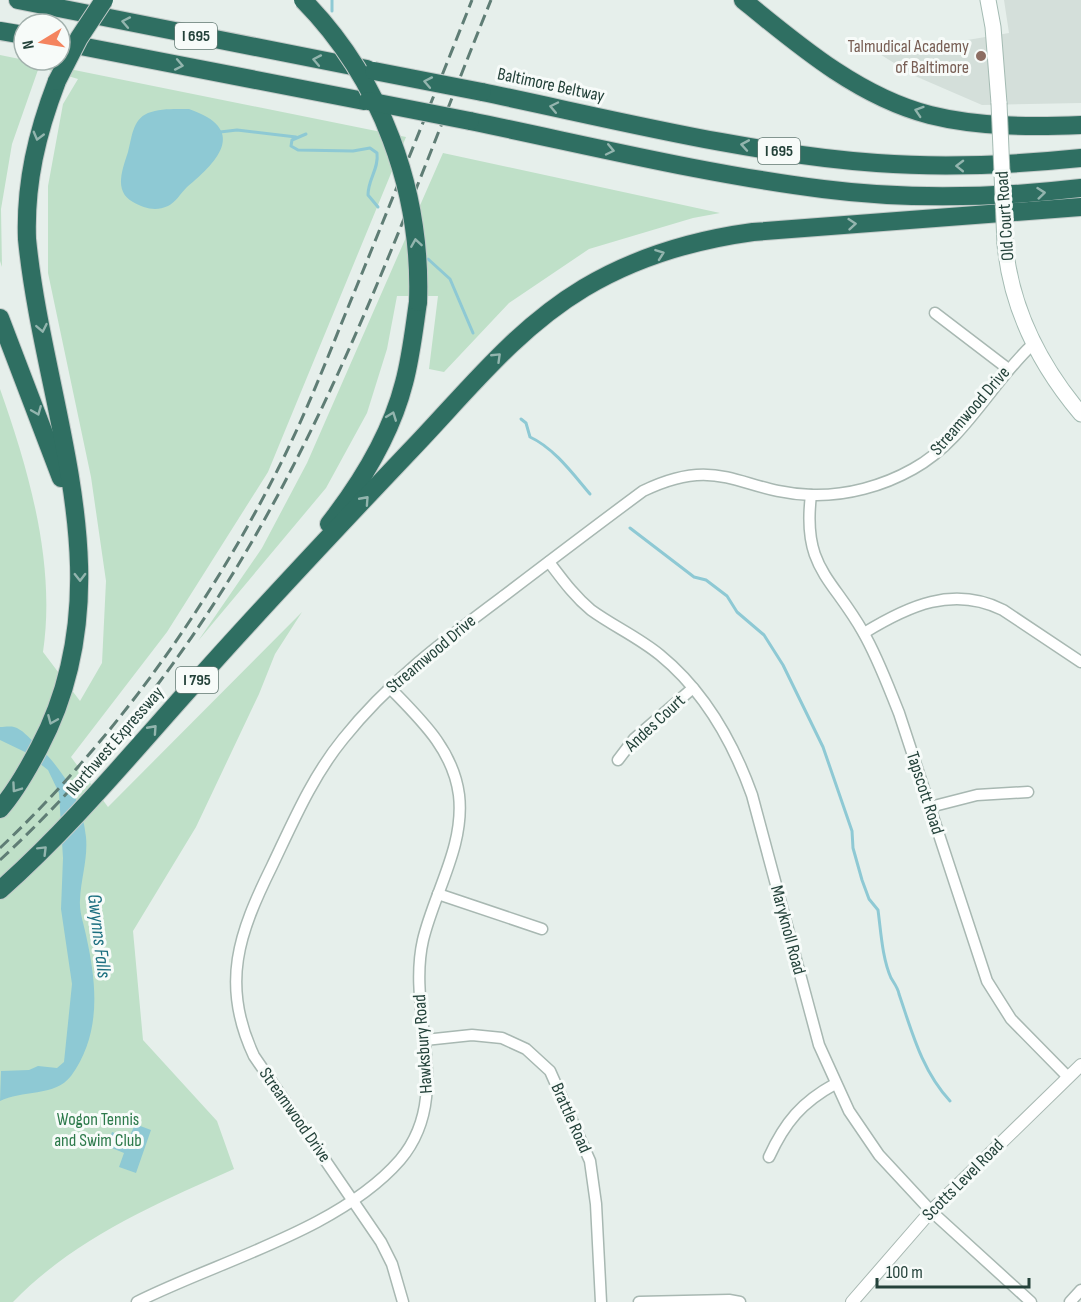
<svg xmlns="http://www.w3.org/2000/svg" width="1081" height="1302" font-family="'Sofia Sans Condensed',sans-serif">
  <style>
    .built { fill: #d4dfda }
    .green { fill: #bfe0c8 }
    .water { fill: #8ec9d4 }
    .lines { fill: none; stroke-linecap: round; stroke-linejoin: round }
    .stream { stroke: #8ec9d4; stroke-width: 3 }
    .minor-casing { stroke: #a8b8b2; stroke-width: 13 }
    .tertiary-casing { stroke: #a8b8b2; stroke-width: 14 }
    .secondary-casing { stroke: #a4bbb3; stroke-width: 17 }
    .motorway-casing { stroke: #c2cac8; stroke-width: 20 }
    .minor { stroke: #fff; stroke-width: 10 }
    .tertiary { stroke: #fff; stroke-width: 12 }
    .secondary { stroke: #fff; stroke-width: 15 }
    .motorway { stroke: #2f6f62; stroke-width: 18 }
    .rail { stroke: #5f7d75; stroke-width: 3; stroke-dasharray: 12 6; stroke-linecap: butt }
    .secondary-bridge-casing { stroke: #a4bbb3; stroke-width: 17; stroke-linecap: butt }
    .motorway-bridge-casing { stroke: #c2cac8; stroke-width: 20; stroke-linecap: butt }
    .secondary-bridge { stroke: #fff; stroke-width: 15 }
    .motorway-bridge { stroke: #2f6f62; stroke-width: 18 }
    .oneway { stroke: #93b5ae }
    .education-dot { fill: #8d6e63; stroke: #f7fbf9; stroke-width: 2 }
    .labels { text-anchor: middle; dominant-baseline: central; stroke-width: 6; stroke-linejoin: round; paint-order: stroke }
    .shield { fill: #f7fbf9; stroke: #637a73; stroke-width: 1.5 }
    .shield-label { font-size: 16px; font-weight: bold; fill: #24423a }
    .education-label { font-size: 18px; fill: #785e54; stroke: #f7fbf9; text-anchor: end }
    .street-label { font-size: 18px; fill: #24423a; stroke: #f7fbf9 }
    .park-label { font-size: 18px; fill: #2d7a4b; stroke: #f7fbf9 }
    .water-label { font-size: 20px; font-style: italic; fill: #1c6f80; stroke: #f7fbf9 }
  </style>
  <rect width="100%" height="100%" fill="#e6efeb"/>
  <!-- built -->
  <path class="built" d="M1004,0H1081V103L982,105L915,76L870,48L902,40L908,50L1009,33Z"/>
  <!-- green -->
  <g class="green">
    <path d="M0,55L406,137L268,472L167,632L71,757L108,807L302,612L275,654L259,694L196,827L133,931L143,1040L217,1121L234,1169C155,1204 74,1239 13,1302H0V389C29,471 56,564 43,652L80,701L102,663L106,581L91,477L48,273V186L63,104L78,79L39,67L12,144L1,209L2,267L0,261Z"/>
    <path d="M443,153L720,213L693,218L589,249L509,303L444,372L429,369L438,296H397L387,349L367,413L326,488L198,641L262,548L307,463Z"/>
  </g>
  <!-- water -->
  <g class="water">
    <path d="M189,109C247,129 220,160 187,187C181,193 175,203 168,206C155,212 144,208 133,202C113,191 123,168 128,152C132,138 132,120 148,113C160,108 177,109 189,109Z"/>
    <path d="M0,727C4,727 10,726 14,727C22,729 29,738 35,743C62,768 82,799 86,837C88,859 81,878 80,900C79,913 85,927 87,940C97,986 101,1035 71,1076C55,1097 21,1090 0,1101L1,1071L29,1070L38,1066L57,1068L64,1062L72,984L61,909L63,858L59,793L48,770L25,752L0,740Z"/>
    <path d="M135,1124L151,1130L136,1173L119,1167L124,1153L107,1146L112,1132L129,1138Z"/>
  </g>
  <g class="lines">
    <!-- stream -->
    <g class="stream">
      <path d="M332,0V11"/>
      <path d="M220,132L237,130L296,137"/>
      <path d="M306,134L292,140L291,146L298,150L353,151L370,148L377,153C379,169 368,179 368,195L378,207"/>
      <path d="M428,259L450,279L473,333"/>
      <path d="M521,419L526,423L530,437C554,448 573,474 590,494"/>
      <path d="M630,528L694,577L706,580L727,596L737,612L764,635L783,665L823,747L852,831L853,848L862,880L869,899L878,910C881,932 882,957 891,978C894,983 898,988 899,994C912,1032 922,1071 950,1101"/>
    </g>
    <!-- minor casing -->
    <g class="minor-casing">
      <g id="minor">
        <path d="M935,313L1007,368"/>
        <path d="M811,495C802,568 832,577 863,632C878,658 888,686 899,713L987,981L1011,1019L1068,1077"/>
        <path d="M549,562C562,579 574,596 591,610C613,626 638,637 660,655C704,691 733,742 752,795L819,1045L849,1111L879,1155L931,1211L1031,1302"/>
        <path d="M864,633C908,606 953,585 1003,610L1081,662"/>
        <path d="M618,760L634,739L693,688"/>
        <path d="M930,807L977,795L1028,792"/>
        <path d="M438,894L542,929"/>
        <path d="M425,1040L472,1035L502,1038L526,1049L550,1071L590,1161L596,1204L601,1302"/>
        <path d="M769,1157C785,1122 802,1102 835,1084"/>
        <path d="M137,1302C218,1261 339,1230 400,1160C455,1095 406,1014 423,940C434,893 465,846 459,795C453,749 420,719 389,687"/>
        <path d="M403,1302L392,1264L381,1242L254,1056C220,984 239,933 272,866C293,822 312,777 343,739C389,681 446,639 505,595C551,560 597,525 643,491C721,453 740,493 812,495C846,496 883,486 913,469C964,441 991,383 1033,344"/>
        <path d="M639,1302L729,1300L740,1302"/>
        <path d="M1070,1302L1081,1290"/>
      </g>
    </g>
    <!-- tertiary casing -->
    <g class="tertiary-casing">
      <path id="tertiary" d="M852,1302L931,1211L1081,1065"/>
    </g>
    <!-- secondary casing -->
    <g class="secondary-casing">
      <g id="secondary">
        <path d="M988,0L993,27L999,103"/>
        <path d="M1005,244C1011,309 1039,364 1081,414"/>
      </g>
    </g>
    <!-- motorway casing -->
    <g class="motorway-casing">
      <g id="motorway">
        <path d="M18,0L367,69"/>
        <path d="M743,0C798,45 859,97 930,115C978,127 1031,127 1081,125"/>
        <path d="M0,31L24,35"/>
        <path d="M60,42L364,101"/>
        <path d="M482,92C612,119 744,153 877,163C945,168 1013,165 1081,158"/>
        <path d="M470,121C587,145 704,174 823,189C909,200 995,198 1081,188"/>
        <path d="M0,318L61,478"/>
        <path d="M329,524C361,483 391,434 404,383C411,357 414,329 418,302"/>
        <path d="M0,809C16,791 28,769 39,748C128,580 44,411 27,239C25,183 37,133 57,81"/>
        <path d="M0,890C70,828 130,755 193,685C263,606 336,529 409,452C465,394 514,330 584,288C636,257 694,240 753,232L1081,207"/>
      </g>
    </g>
    <!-- minor -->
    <use href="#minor" class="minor"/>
    <!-- tertiary -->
    <use href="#tertiary" class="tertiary"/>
    <!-- secondary -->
    <use href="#secondary" class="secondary"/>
    <!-- motorway -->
    <use href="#motorway" class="motorway"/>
    <!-- rail -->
    <g class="rail">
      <path d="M0,848C114,740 208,608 278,469C308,410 331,348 356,288C395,192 434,96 472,0"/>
      <path d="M0,860C119,750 216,616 290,472C369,320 427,158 491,0"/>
    </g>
    <!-- secondary-bridge casing -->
    <g class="secondary-bridge-casing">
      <path id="secondary-bridge" d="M999,103L1005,244"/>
    </g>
    <!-- motorway-bridge casing -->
    <g class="motorway-bridge-casing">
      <g id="motorway-bridge">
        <path d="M303,0C381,79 422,191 418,302"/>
        <path d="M374,71L482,92"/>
        <path d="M57,81L79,38L104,0"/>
        <path d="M368,101L470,121"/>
      </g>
    </g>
    <!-- secondary-bridge -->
    <use href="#secondary-bridge" class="secondary-bridge"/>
    <!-- motorway-bridge -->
    <use href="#motorway-bridge" class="motorway-bridge"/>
  </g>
  <!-- one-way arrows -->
  <defs><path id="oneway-chevron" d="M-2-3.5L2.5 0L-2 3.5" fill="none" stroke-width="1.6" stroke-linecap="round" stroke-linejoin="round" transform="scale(1.5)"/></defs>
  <g class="oneway">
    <use href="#oneway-chevron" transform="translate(126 22) rotate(-169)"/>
    <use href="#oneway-chevron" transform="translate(317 60) rotate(-169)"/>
    <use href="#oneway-chevron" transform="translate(179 65) rotate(11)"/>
    <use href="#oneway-chevron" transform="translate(428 82) rotate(-169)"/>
    <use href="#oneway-chevron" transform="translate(554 107) rotate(-168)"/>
    <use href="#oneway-chevron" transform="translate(919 111) rotate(-162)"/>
    <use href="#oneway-chevron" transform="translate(38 136) rotate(105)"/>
    <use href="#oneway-chevron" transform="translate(745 145) rotate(-170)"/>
    <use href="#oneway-chevron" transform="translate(610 150) rotate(12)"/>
    <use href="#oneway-chevron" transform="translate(960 166) rotate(-179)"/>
    <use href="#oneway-chevron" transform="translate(1041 193) rotate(-6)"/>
    <use href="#oneway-chevron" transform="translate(852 224) rotate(-5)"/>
    <use href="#oneway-chevron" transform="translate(416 243) rotate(-99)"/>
    <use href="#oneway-chevron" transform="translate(660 254) rotate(-20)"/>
    <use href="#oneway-chevron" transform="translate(42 328) rotate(79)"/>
    <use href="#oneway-chevron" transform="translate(497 357) rotate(-44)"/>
    <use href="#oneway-chevron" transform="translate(37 411) rotate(68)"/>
    <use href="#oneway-chevron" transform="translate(392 416) rotate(-69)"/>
    <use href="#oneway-chevron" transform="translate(365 500) rotate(-48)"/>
    <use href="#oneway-chevron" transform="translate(80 577) rotate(89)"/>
    <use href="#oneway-chevron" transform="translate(52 720) rotate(113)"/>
    <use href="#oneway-chevron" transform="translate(153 729) rotate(-48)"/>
    <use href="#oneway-chevron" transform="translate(16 788) rotate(125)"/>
    <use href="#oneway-chevron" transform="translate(43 850) rotate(-45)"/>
  </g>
  <!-- markers -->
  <circle class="education-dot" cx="981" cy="56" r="6"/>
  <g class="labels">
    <!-- shield labels -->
    <g class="shield">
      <rect x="175" y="23" width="42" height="26" rx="4.5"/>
      <rect x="758" y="138" width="42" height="26" rx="4.5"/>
      <rect x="176" y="667" width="42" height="26" rx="4.5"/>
    </g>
    <g class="shield-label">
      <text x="196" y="36">I 695</text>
      <text x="779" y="151">I 695</text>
      <text x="197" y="680">I 795</text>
    </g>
    <!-- education labels -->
    <g class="education-label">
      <text x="969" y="46">Talmudical Academy<tspan x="969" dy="21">of Baltimore</tspan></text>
    </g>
    <!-- street labels -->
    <g class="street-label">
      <text transform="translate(551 85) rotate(12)">Baltimore Beltway</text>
      <text transform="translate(1005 216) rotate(-94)">Old Court Road</text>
      <text transform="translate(970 411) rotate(-49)">Streamwood Drive</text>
      <text transform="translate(431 654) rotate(-40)">Streamwood Drive</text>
      <text transform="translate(655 723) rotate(-43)">Andes Court</text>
      <text transform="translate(115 741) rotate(-49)">Northwest Expressway</text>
      <text transform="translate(925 793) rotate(72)">Tapscott Road</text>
      <text transform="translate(788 930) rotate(75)">Maryknoll Road</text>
      <text transform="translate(423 1044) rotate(-94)">Hawksbury Road</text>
      <text transform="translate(295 1115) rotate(55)">Streamwood Drive</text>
      <text transform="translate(571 1118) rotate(66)">Brattle Road</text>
      <text transform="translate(963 1180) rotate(-45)">Scotts Level Road</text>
    </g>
    <!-- park labels -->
    <g class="park-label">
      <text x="98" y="1119">Wogon Tennis<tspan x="98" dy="21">and Swim Club</tspan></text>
    </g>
    <!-- water labels -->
    <g class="water-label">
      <text transform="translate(99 936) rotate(83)">Gwynns Falls</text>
    </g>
  </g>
  <!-- north arrow -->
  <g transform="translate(42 42) rotate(259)"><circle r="28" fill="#f7fbf9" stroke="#a3b1ad" stroke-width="1.5"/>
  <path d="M0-4.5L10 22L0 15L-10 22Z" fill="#f4845f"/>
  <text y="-9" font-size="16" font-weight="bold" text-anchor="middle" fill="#24423a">N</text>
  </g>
  <!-- scale -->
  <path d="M877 1278v9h152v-9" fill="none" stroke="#24423a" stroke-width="3"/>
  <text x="886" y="1278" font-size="18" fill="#24423a" stroke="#f7fbf9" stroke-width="4.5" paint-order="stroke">100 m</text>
</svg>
